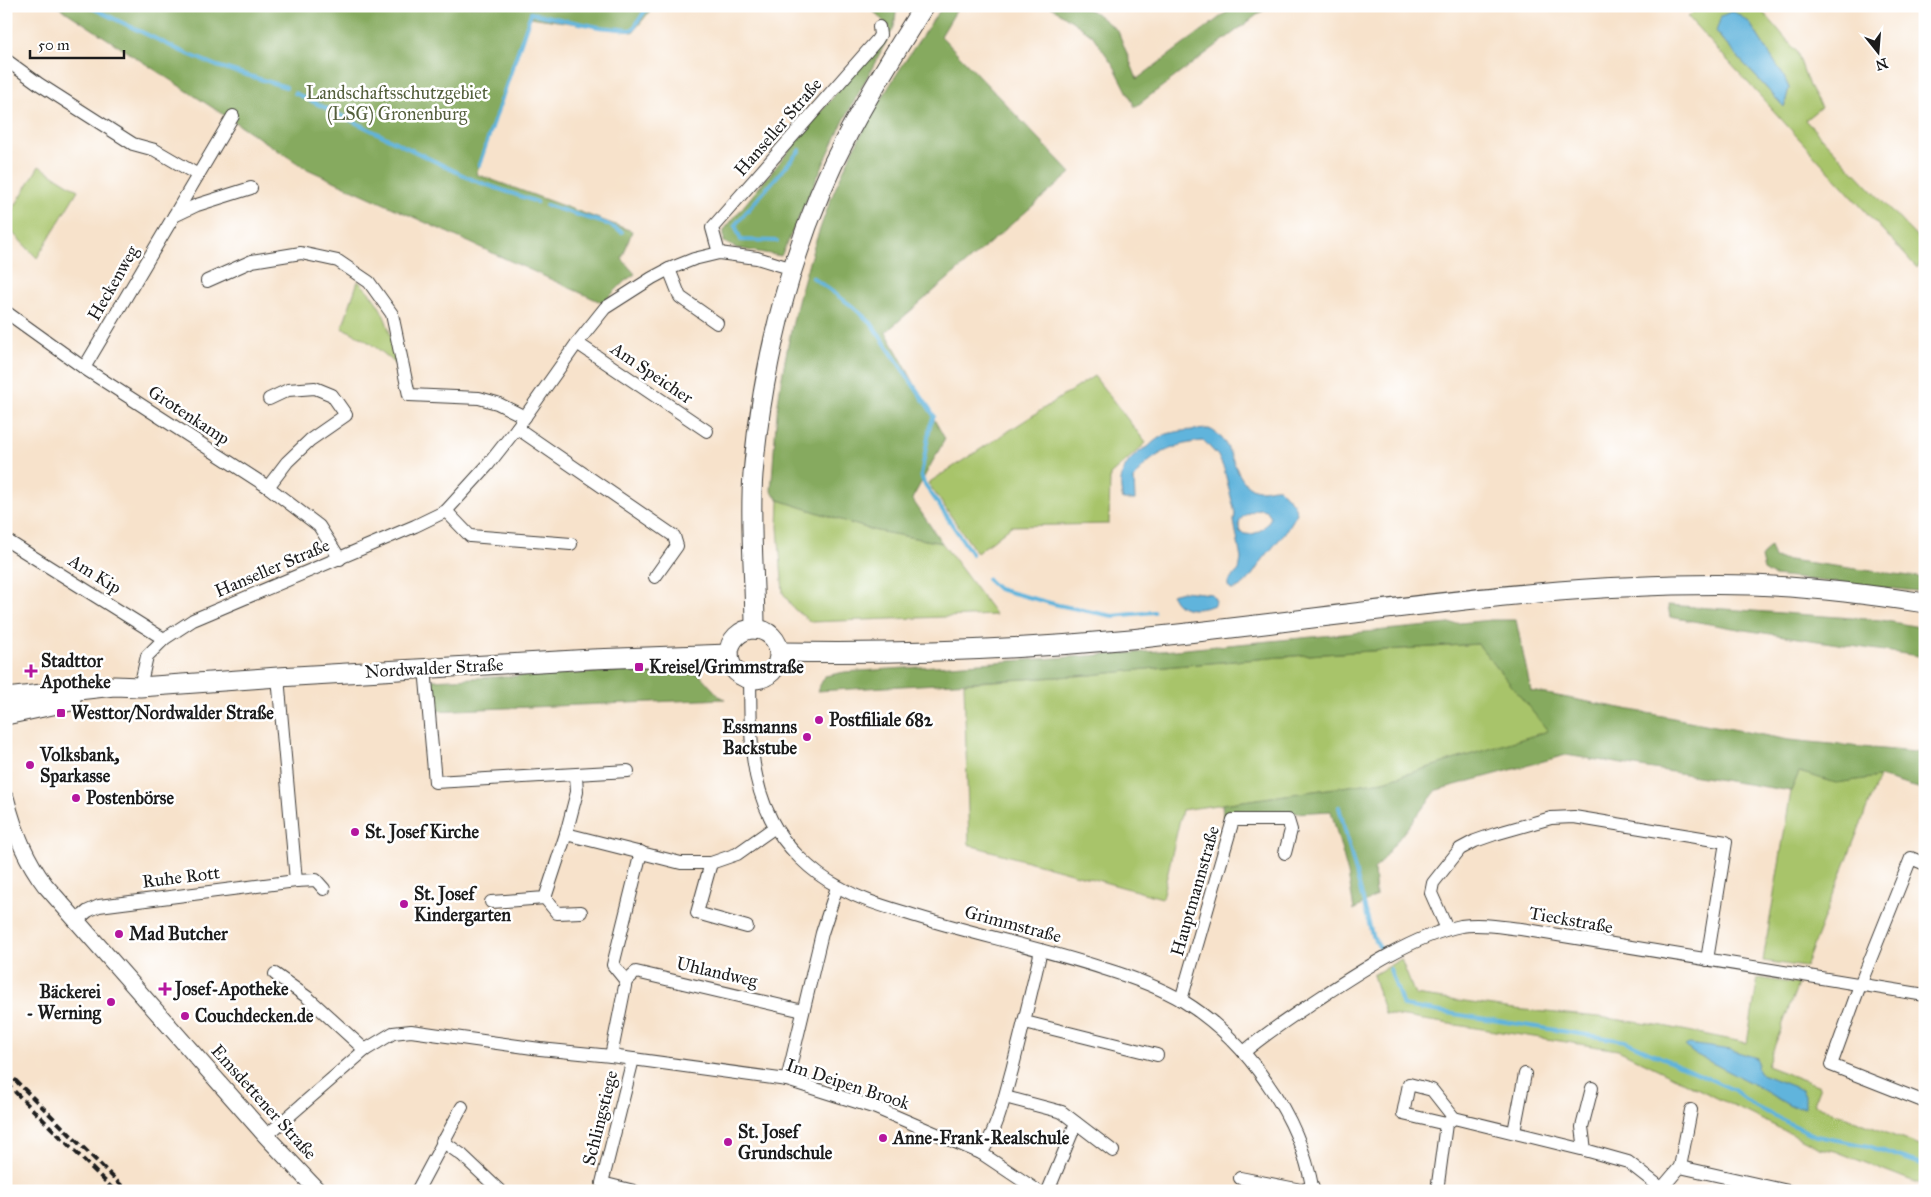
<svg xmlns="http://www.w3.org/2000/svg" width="1931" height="1197" font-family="'IM FELL Great Primer',serif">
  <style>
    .green { fill: #a8c46b; stroke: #627044; fill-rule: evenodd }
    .forest { fill: #86aa5f; stroke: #51633e }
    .water { fill: #60b4dc; stroke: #3e687c; fill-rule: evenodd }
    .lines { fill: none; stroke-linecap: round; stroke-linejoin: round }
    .stream { stroke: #60b4dc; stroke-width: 4 }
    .minor-casing { stroke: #3d3a36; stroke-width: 14 }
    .tertiary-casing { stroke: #3d3a36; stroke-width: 18 }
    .secondary-casing { stroke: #3d3a36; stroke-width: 21 }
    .minor { stroke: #fff; stroke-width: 12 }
    .tertiary { stroke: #fff; stroke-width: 16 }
    .secondary { stroke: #fff; stroke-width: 19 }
    .rail { stroke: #1c1c1c; stroke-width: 4; stroke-dasharray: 8 4; stroke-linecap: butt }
    .poi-dot { fill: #b5179e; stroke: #fff; stroke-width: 2 }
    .labels { text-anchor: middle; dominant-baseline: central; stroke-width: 5; stroke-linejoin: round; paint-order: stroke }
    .park-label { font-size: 18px; fill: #545f3c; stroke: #fff }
    .street-label { font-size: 18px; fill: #1c1c1c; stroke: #fff }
    .poi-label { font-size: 18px; font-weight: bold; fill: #1c1c1c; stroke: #fff; text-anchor: start }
  </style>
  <rect width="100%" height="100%" fill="#fff"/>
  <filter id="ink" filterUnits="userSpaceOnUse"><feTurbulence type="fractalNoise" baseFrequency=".02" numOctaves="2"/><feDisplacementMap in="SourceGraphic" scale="10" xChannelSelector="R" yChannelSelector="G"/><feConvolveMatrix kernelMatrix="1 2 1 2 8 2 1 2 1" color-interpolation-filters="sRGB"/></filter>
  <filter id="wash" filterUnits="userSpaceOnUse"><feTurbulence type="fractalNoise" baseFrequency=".0096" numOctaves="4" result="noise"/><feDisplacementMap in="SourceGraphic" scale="20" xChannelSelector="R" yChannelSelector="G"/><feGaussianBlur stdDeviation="1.12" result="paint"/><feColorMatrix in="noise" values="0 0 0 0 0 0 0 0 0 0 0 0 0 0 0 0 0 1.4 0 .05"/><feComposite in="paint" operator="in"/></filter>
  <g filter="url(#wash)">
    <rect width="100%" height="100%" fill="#f7e2cb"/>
    <!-- green -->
    <g class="green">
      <path d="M1699,6H1757L1772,22L1797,52L1809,86L1821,107L1805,120L1925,246V258L1917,268L1688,17ZM1749,22L1783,75L1789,88L1784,107L1725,43L1716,32Z"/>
      <path d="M39,166L78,190L37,258L6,226V221Z"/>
      <path d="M358,281C387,308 389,328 397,365C379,349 364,337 342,328Z"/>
      <path d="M1094,376L1146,443L1110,475L1109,524L1011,526L977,553L928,483Z"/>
      <path d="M779,500L872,530L942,543L996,615L811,622L794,609L783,593L778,527Z"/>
      <path d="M1478,644L1549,731L1384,781L1182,810L1162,898L969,845L964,683L1090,675L1175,666L1293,656Z"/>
      <path d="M1799,772L1836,782L1879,777L1805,967L1763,961L1791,791Z"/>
      <path d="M1401,959L1415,995L1514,1009L1599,1017L1663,1026L1747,1043L1758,978L1798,984L1767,1066L1820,1086L1813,1104L1925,1148V1186L1835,1151L1820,1148L1618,1050L1385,1014L1373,975Z"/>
    </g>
    <!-- forest -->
    <g class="forest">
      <path d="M57,6H654L633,32L530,17L476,174L632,231L622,259L635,274L625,281L603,303L305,168Z"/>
      <path d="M875,6H897L894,27L841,126L781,256L736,248L724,242V230L890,28L872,10Z"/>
      <path d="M943,6H959L941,36L1071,173L886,332L945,439L912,499L942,543L872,530L779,500L771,491C774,457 775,422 780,389C790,325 807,260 831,199C859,130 900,66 943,6Z"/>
      <path d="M1050,6H1078L1094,12L1118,31L1137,79L1235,6H1269L1135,107L1114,66L1092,35Z"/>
      <path d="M1770,546L1774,558L1925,578V592L1774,576L1764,570L1761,558Z"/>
      <path d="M1668,605L1881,620L1925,628V657L1744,630L1670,617Z"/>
      <path d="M1491,620H1516L1531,691L1789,740L1925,753V790L1879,777L1836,783L1799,772L1791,791L1566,755L1437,790L1374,870L1376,896L1354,910L1348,874L1331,811L1223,817L1222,804L1384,781L1548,731L1478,644L1293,656L1175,666L1090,675L817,691L825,676L845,672L1175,650Z"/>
      <path d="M624,671H669L699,674L719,696L725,699L432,711L430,680Z"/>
    </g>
    <!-- water -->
    <g class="water">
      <path d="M1733,11L1749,22L1783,75L1789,88L1784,107L1725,43L1716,32L1721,16Z"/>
      <path d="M1209,429C1234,438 1231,477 1252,488C1261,493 1270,487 1279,488L1293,503L1297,513C1288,531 1276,543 1264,558C1255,569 1247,589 1231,590L1228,586V582L1239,570L1241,559L1234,521L1235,513L1224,469L1218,456L1204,441C1177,443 1148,455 1134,479L1135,500H1123C1117,478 1123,463 1142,450C1142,449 1148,447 1148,447C1154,441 1159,437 1167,434C1181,430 1195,430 1209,429ZM1259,509C1265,509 1268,511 1271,517C1265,529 1253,539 1240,532C1236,518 1246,513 1259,509Z"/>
      <path d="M1183,591L1212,594L1216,601L1214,605C1204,609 1187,612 1178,604C1175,602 1173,597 1171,594Z"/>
      <path d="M1689,1044L1731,1050L1757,1058L1758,1063L1757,1068L1759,1073L1802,1090L1805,1096V1107L1790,1106L1753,1084L1693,1053L1685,1046Z"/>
    </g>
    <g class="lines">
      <!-- stream -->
      <g class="stream">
        <path d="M88,6L183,52L217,66L286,87"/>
        <path d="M295,93L473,180L537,202"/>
        <path d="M479,165L531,13L599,27L630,30L633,29L645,11L651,6"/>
        <path d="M546,205L607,224L622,232"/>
        <path d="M777,241L741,240L735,225L800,150"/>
        <path d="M812,277L852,306L871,323L931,411L934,416L930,426L921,475L924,483L972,554"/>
        <path d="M987,579L998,589L1058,605L1097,613L1113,616L1154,612"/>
        <path d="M1339,807L1372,935L1380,948"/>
        <path d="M1390,969L1403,1006L1625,1041L1734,1090L1754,1106L1816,1136L1868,1146L1925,1165"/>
      </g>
    </g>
  </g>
  <g filter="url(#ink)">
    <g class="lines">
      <!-- minor casing -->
      <g class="minor-casing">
        <g id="minor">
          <path d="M6,60L39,84L133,144L155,150L198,175"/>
          <path d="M174,216L197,205L251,188"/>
          <path d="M719,253L712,228L877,40L880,35L879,27"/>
          <path d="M669,269L680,297L717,323"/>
          <path d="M207,281L252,261L301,253L338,261L369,282L392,314L409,395L479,398L497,403L525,417"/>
          <path d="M6,312L84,368L268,487L319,526L340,559"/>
          <path d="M577,343L707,431"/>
          <path d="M84,368L233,116"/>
          <path d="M517,428L674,536L677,546L655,577"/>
          <path d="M268,487L287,462L310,440L346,415L332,395L315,388L288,390L269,399"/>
          <path d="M446,511L470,536L571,544"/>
          <path d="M6,540L164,639"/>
          <path d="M425,668L435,782L628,771"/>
          <path d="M278,677L296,881"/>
          <path d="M750,679C751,727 748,774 771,819C784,846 812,873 839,887C859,899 883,906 906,913C971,934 1039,947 1105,969C1131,977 1159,987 1183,1001C1217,1022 1245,1050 1267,1083C1290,1115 1306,1152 1313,1191"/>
          <path d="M140,687L147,656L164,639L193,620L415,526L446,511L487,466L517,428L577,343L605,308L652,278L669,269L694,259L719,253L757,258L793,269"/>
          <path d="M566,834L577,792L576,775"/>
          <path d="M711,863L697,913L747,927"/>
          <path d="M1925,864L1911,858L1860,985L1831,1065L1925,1102"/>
          <path d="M545,898L557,913L581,912"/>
          <path d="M491,902L545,898L566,834L681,863H711L737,854L775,827"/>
          <path d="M76,921L88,911L99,906L296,881L316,880L324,889"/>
          <path d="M1447,929L1431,893L1433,883L1460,849L1475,841L1495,834L1551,818L1574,817L1726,842L1707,960"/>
          <path d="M275,974L307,997L365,1050"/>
          <path d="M626,981L636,972L803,1011"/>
          <path d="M1181,1000L1233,820H1288L1291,830L1285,853"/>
          <path d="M1025,1022L1157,1055"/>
          <path d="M1244,1052C1266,1033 1291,1017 1315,1001C1356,974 1412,936 1461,926C1481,923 1501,927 1521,929L1925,995"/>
          <path d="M611,1056L626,981L613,965L641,852"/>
          <path d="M633,1059L602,1183L634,1191"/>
          <path d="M787,1080L822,933L837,887"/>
          <path d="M1005,1097L1062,1112L1113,1151"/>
          <path d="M1446,1124L1403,1114L1409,1084L1432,1090L1454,1118"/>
          <path d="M1514,1132L1525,1074"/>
          <path d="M266,1136L365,1050L393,1033L411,1031L540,1049L611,1056L787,1080L876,1108L981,1153L1038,1191"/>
          <path d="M442,1141L462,1155L500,1191"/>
          <path d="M1585,1150L1582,1127L1592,1088"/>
          <path d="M981,1153C998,1129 1004,1098 1012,1070C1022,1030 1032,990 1041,950"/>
          <path d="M1680,1167L1691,1110"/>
          <path d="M1240,1178L1301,1190L1313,1188"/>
          <path d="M1663,1187L1680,1167L1788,1191"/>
          <path d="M417,1191L462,1107"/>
          <path d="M1048,1191L1076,1123"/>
          <path d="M1437,1191L1446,1124L1454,1118L1585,1150L1628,1162L1665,1191"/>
        </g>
      </g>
      <!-- tertiary casing -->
      <g class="tertiary-casing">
        <path id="tertiary" d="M6,799C14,831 25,859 45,885L266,1136L318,1191"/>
      </g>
      <!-- secondary casing -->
      <g class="secondary-casing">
        <g id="secondary">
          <path d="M755,629C755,578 749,525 753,474C763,356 794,235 850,130C873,88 898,47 924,6"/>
          <circle cx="754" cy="654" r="25"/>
          <path d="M779,652C896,654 1014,650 1131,639C1338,619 1544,580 1752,585C1810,587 1868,594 1925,603"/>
          <path d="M6,698L114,686L140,687L278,677L592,659L729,654"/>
          <path d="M6,715L71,701"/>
        </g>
      </g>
      <!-- minor -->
      <use href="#minor" class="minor"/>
      <!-- tertiary -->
      <use href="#tertiary" class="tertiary"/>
      <!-- secondary -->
      <use href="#secondary" class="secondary"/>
      <!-- rail -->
      <g class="rail">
        <path d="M6,1071L127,1191"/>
        <path d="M6,1083L115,1191"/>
      </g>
    </g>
  </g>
  <!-- markers -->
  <g class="poi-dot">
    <rect x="634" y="662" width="10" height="10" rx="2.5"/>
    <path d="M28.5 663.5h5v5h5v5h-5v5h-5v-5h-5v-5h5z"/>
    <rect x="56" y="708" width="10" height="10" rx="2.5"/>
    <circle cx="819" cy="720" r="5"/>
    <circle cx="807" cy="737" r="5"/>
    <circle cx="30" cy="765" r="5"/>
    <circle cx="76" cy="798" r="5"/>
    <circle cx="355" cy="832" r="5"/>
    <circle cx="404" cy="904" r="5"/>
    <circle cx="119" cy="934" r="5"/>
    <path d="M162.5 981.5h5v5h5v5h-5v5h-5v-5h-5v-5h5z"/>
    <circle cx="111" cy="1002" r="5"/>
    <circle cx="185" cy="1016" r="5"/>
    <circle cx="883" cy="1138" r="5"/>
    <circle cx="728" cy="1142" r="5"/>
  </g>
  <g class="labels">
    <!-- park labels -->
    <g class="park-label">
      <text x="397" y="93">Landschaftsschutzgebiet<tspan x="397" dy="21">(LSG) Gronenburg</tspan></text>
    </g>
    <!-- street labels -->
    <g class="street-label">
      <text transform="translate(778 127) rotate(-49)">Hanseller Straße</text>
      <text transform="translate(113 283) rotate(-60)">Heckenweg</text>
      <text transform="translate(652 373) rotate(34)">Am Speicher</text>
      <text transform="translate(189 415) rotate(33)">Grotenkamp</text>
      <text transform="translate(272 568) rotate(-23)">Hanseller Straße</text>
      <text transform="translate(95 574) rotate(32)">Am Kip</text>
      <text transform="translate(434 668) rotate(-3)">Nordwalder Straße</text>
      <text transform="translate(181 877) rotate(-7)">Ruhe Rott</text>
      <text transform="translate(1195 891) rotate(-74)">Hauptmannstraße</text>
      <text transform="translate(1571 920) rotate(10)">Tieckstraße</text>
      <text transform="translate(1013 924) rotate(15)">Grimmstraße</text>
      <text transform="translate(717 972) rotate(13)">Uhlandweg</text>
      <text transform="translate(848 1084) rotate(18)">Im Deipen Brook</text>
      <text transform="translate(264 1102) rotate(48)">Emsdettener Straße</text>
      <text transform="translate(600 1118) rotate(-76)">Schlingstiege</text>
    </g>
    <!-- poi labels -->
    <g class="poi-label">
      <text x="41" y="661">Stadttor<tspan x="41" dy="21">Apotheke</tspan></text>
      <text x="649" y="667">Kreisel/Grimmstraße</text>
      <text x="71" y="713">Westtor/Nordwalder Straße</text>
      <text x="829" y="720">Postfiliale 682</text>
      <text x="797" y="727" text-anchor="end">Essmanns<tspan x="797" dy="21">Backstube</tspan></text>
      <text x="40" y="755">Volksbank,<tspan x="40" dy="21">Sparkasse</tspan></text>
      <text x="86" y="798">Postenbörse</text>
      <text x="365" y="832">St. Josef Kirche</text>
      <text x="414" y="894">St. Josef<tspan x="414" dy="21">Kindergarten</tspan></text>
      <text x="129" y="934">Mad Butcher</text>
      <text x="175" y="989">Josef-Apotheke</text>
      <text x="101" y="992" text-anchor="end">Bäckerei<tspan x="101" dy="21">- Werning</tspan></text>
      <text x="195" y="1016">Couchdecken.de</text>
      <text x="738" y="1132">St. Josef<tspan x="738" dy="21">Grundschule</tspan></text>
      <text x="893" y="1138">Anne-Frank-Realschule</text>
    </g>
  </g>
  <!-- margin -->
  <rect width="1931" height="1197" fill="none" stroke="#fff" stroke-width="25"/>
  <!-- north arrow -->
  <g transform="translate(1878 52) rotate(163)" stroke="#ffffff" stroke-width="4" paint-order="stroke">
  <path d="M0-4L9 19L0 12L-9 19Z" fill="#1c1c1c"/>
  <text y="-8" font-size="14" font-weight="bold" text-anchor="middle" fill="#1c1c1c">N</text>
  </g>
  <!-- scale -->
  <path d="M30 50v8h94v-8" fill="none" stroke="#1c1c1c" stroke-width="2.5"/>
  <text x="38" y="50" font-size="15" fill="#1c1c1c" stroke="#ffffff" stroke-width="4" paint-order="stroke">50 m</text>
</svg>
